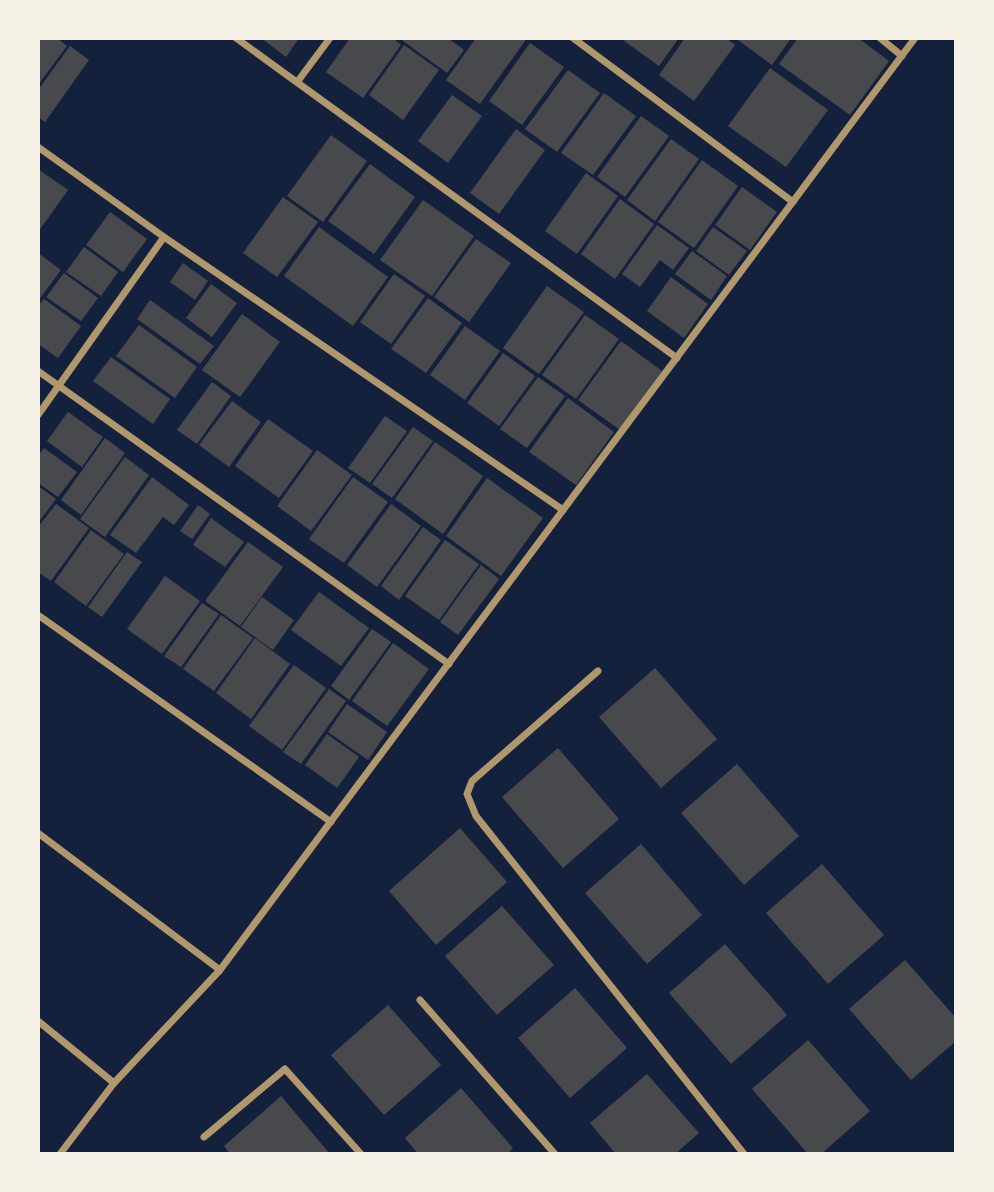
<svg xmlns="http://www.w3.org/2000/svg" width="994" height="1192" font-family="Montserrat,sans-serif">
  <style>
    .building { fill: #48494c }
    .lines { fill: none; stroke-linecap: round; stroke-linejoin: round }
    .minor { stroke: #b1986c; stroke-width: 7 }
  </style>
  <rect width="100%" height="100%" fill="#14213d"/>
  <!-- building -->
  <g class="building">
    <path d="M38,38H57L67,46L38,85Z"/>
    <path d="M261,38H299L286,57Z"/>
    <path d="M350,38H393L401,45L363,98L326,72Z"/>
    <path d="M399,38H448L464,50L447,73Z"/>
    <path d="M476,38H527L480,104L446,80Z"/>
    <path d="M620,38H679L659,66Z"/>
    <path d="M685,38H726L735,45L694,101L659,75Z"/>
    <path d="M739,38H791L772,65L738,40Z"/>
    <path d="M798,38H858L889,61L850,115L779,64Z"/>
    <path d="M530,43L564,67L522,125L489,101Z"/>
    <path d="M404,45L439,70L403,120L369,95Z"/>
    <path d="M70,46L89,60L45,122L38,117V90Z"/>
    <path d="M770,68L828,110L786,167L728,126Z"/>
    <path d="M568,70L600,93L557,152L525,129Z"/>
    <path d="M604,93L636,116L593,175L561,153Z"/>
    <path d="M452,95L482,116L448,163L418,141Z"/>
    <path d="M641,116L669,136L625,197L597,177Z"/>
    <path d="M516,129L545,150L499,214L470,193Z"/>
    <path d="M331,135L367,161L323,222L287,196Z"/>
    <path d="M671,139L699,159L655,221L627,200Z"/>
    <path d="M702,160L738,186L694,248L658,222Z"/>
    <path d="M370,164L415,197L374,254L328,221Z"/>
    <path d="M38,169L68,190L38,232Z"/>
    <path d="M586,173L618,196L577,254L545,231Z"/>
    <path d="M742,187L777,212L750,250L715,225Z"/>
    <path d="M283,197L318,222L277,277L243,253Z"/>
    <path d="M620,199L654,224L615,279L581,254Z"/>
    <path d="M423,200L474,236L432,296L380,260Z"/>
    <path d="M110,212L147,239L123,272L86,245Z"/>
    <path d="M657,225L689,248L673,270L660,260L640,287L622,274Z"/>
    <path d="M319,227L388,277L353,326L284,276Z"/>
    <path d="M713,227L747,251L729,275L696,251Z"/>
    <path d="M476,239L511,263L469,322L434,297Z"/>
    <path d="M84,247L118,272L101,296L66,272Z"/>
    <path d="M692,251L727,276L711,300L675,274Z"/>
    <path d="M38,253L61,270L38,301Z"/>
    <path d="M183,263L208,281L195,300L170,282Z"/>
    <path d="M64,273L98,298L81,321L46,297Z"/>
    <path d="M394,274L425,296L391,344L360,322Z"/>
    <path d="M671,277L708,304L684,338L647,311Z"/>
    <path d="M211,284L237,303L212,337L186,318Z"/>
    <path d="M547,286L584,312L539,374L503,348Z"/>
    <path d="M428,298L462,323L426,373L391,349Z"/>
    <path d="M44,299L81,326L58,358L38,344V306Z"/>
    <path d="M150,300L214,346L200,364L137,319Z"/>
    <path d="M242,314L280,342L240,397L202,370Z"/>
    <path d="M585,315L619,339L576,399L542,375Z"/>
    <path d="M139,325L197,367L175,398L116,356Z"/>
    <path d="M465,326L500,351L465,400L430,375Z"/>
    <path d="M621,341L662,371L620,430L578,400Z"/>
    <path d="M503,353L535,376L499,426L467,403Z"/>
    <path d="M111,357L170,399L153,424L93,381Z"/>
    <path d="M538,377L565,396L527,448L500,429Z"/>
    <path d="M212,382L231,396L197,444L177,430Z"/>
    <path d="M568,398L614,432L576,485L529,452Z"/>
    <path d="M232,401L261,422L229,467L199,445Z"/>
    <path d="M68,412L103,437L82,467L47,441Z"/>
    <path d="M385,416L407,431L370,483L348,468Z"/>
    <path d="M268,419L313,451L279,498L235,466Z"/>
    <path d="M413,427L433,441L392,498L372,484Z"/>
    <path d="M105,438L125,453L81,515L61,500Z"/>
    <path d="M435,442L483,476L443,534L395,499Z"/>
    <path d="M44,448L77,472L58,497L38,483V456Z"/>
    <path d="M317,450L352,475L311,531L277,506Z"/>
    <path d="M125,457L149,475L105,537L80,519Z"/>
    <path d="M152,477L189,505L174,525L163,517L136,553L110,535Z"/>
    <path d="M353,477L388,502L344,563L309,539Z"/>
    <path d="M487,478L543,518L501,576L446,536Z"/>
    <path d="M38,486L56,499L38,523Z"/>
    <path d="M56,504L89,528L51,581L38,572V527Z"/>
    <path d="M391,504L421,526L377,587L347,565Z"/>
    <path d="M198,505L210,514L192,539L180,531Z"/>
    <path d="M211,518L244,542L225,567L193,545Z"/>
    <path d="M423,527L441,540L399,600L381,586Z"/>
    <path d="M91,530L124,554L86,606L54,582Z"/>
    <path d="M445,540L479,564L439,620L405,596Z"/>
    <path d="M248,542L283,567L240,626L205,601Z"/>
    <path d="M127,552L142,562L102,617L88,607Z"/>
    <path d="M481,565L499,579L458,635L440,622Z"/>
    <path d="M165,576L200,601L162,654L127,629Z"/>
    <path d="M319,592L369,628L341,666L291,630Z"/>
    <path d="M262,597L294,620L273,650L241,627Z"/>
    <path d="M202,603L219,614L181,667L164,656Z"/>
    <path d="M221,615L253,638L214,691L183,669Z"/>
    <path d="M372,629L391,642L349,700L331,686Z"/>
    <path d="M255,638L290,664L251,719L216,693Z"/>
    <path d="M393,643L429,669L387,726L352,701Z"/>
    <path d="M294,665L326,688L282,750L249,726Z"/>
    <path d="M655,668L717,739L661,788L599,717Z"/>
    <path d="M329,689L346,701L301,764L283,752Z"/>
    <path d="M347,704L387,732L368,760L328,732Z"/>
    <path d="M327,734L359,757L337,788L305,765Z"/>
    <path d="M558,748L619,819L563,868L502,797Z"/>
    <path d="M737,764L799,836L744,885L681,813Z"/>
    <path d="M460,828L507,882L436,945L389,891Z"/>
    <path d="M641,844L702,915L647,964L585,893Z"/>
    <path d="M822,864L884,935L828,984L766,913Z"/>
    <path d="M502,906L554,965L497,1015L445,956Z"/>
    <path d="M725,944L787,1015L731,1064L669,993Z"/>
    <path d="M905,960L956,1018V1041L911,1080L849,1009Z"/>
    <path d="M575,988L627,1048L570,1098L518,1038Z"/>
    <path d="M388,1005L441,1065L384,1115L331,1055Z"/>
    <path d="M808,1040L870,1111L821,1154H808L752,1089Z"/>
    <path d="M647,1074L699,1133L675,1154H616L590,1123Z"/>
    <path d="M461,1088L513,1148L507,1154H418L405,1138Z"/>
    <path d="M281,1096L330,1154H230L224,1146Z"/>
  </g>
  <g class="lines">
    <!-- minor -->
    <g class="minor">
      <path d="M236,38L677,358"/>
      <path d="M573,38L793,202"/>
      <path d="M880,38L902,56"/>
      <path d="M298,81L330,38"/>
      <path d="M38,147L164,237L563,510"/>
      <path d="M38,371L449,664"/>
      <path d="M38,415L164,237"/>
      <path d="M38,615L331,822"/>
      <path d="M598,671L472,781L467,794L476,816L744,1154"/>
      <path d="M38,833L220,970"/>
      <path d="M420,1000L555,1154"/>
      <path d="M38,1021L114,1083"/>
      <path d="M204,1137L285,1069L361,1154"/>
      <path d="M60,1154L114,1083L220,970L915,38"/>
    </g>
  </g>
  <!-- border -->
  <rect width="994" height="1192" fill="none" stroke="#f6f1e7" stroke-width="80"/>
</svg>
